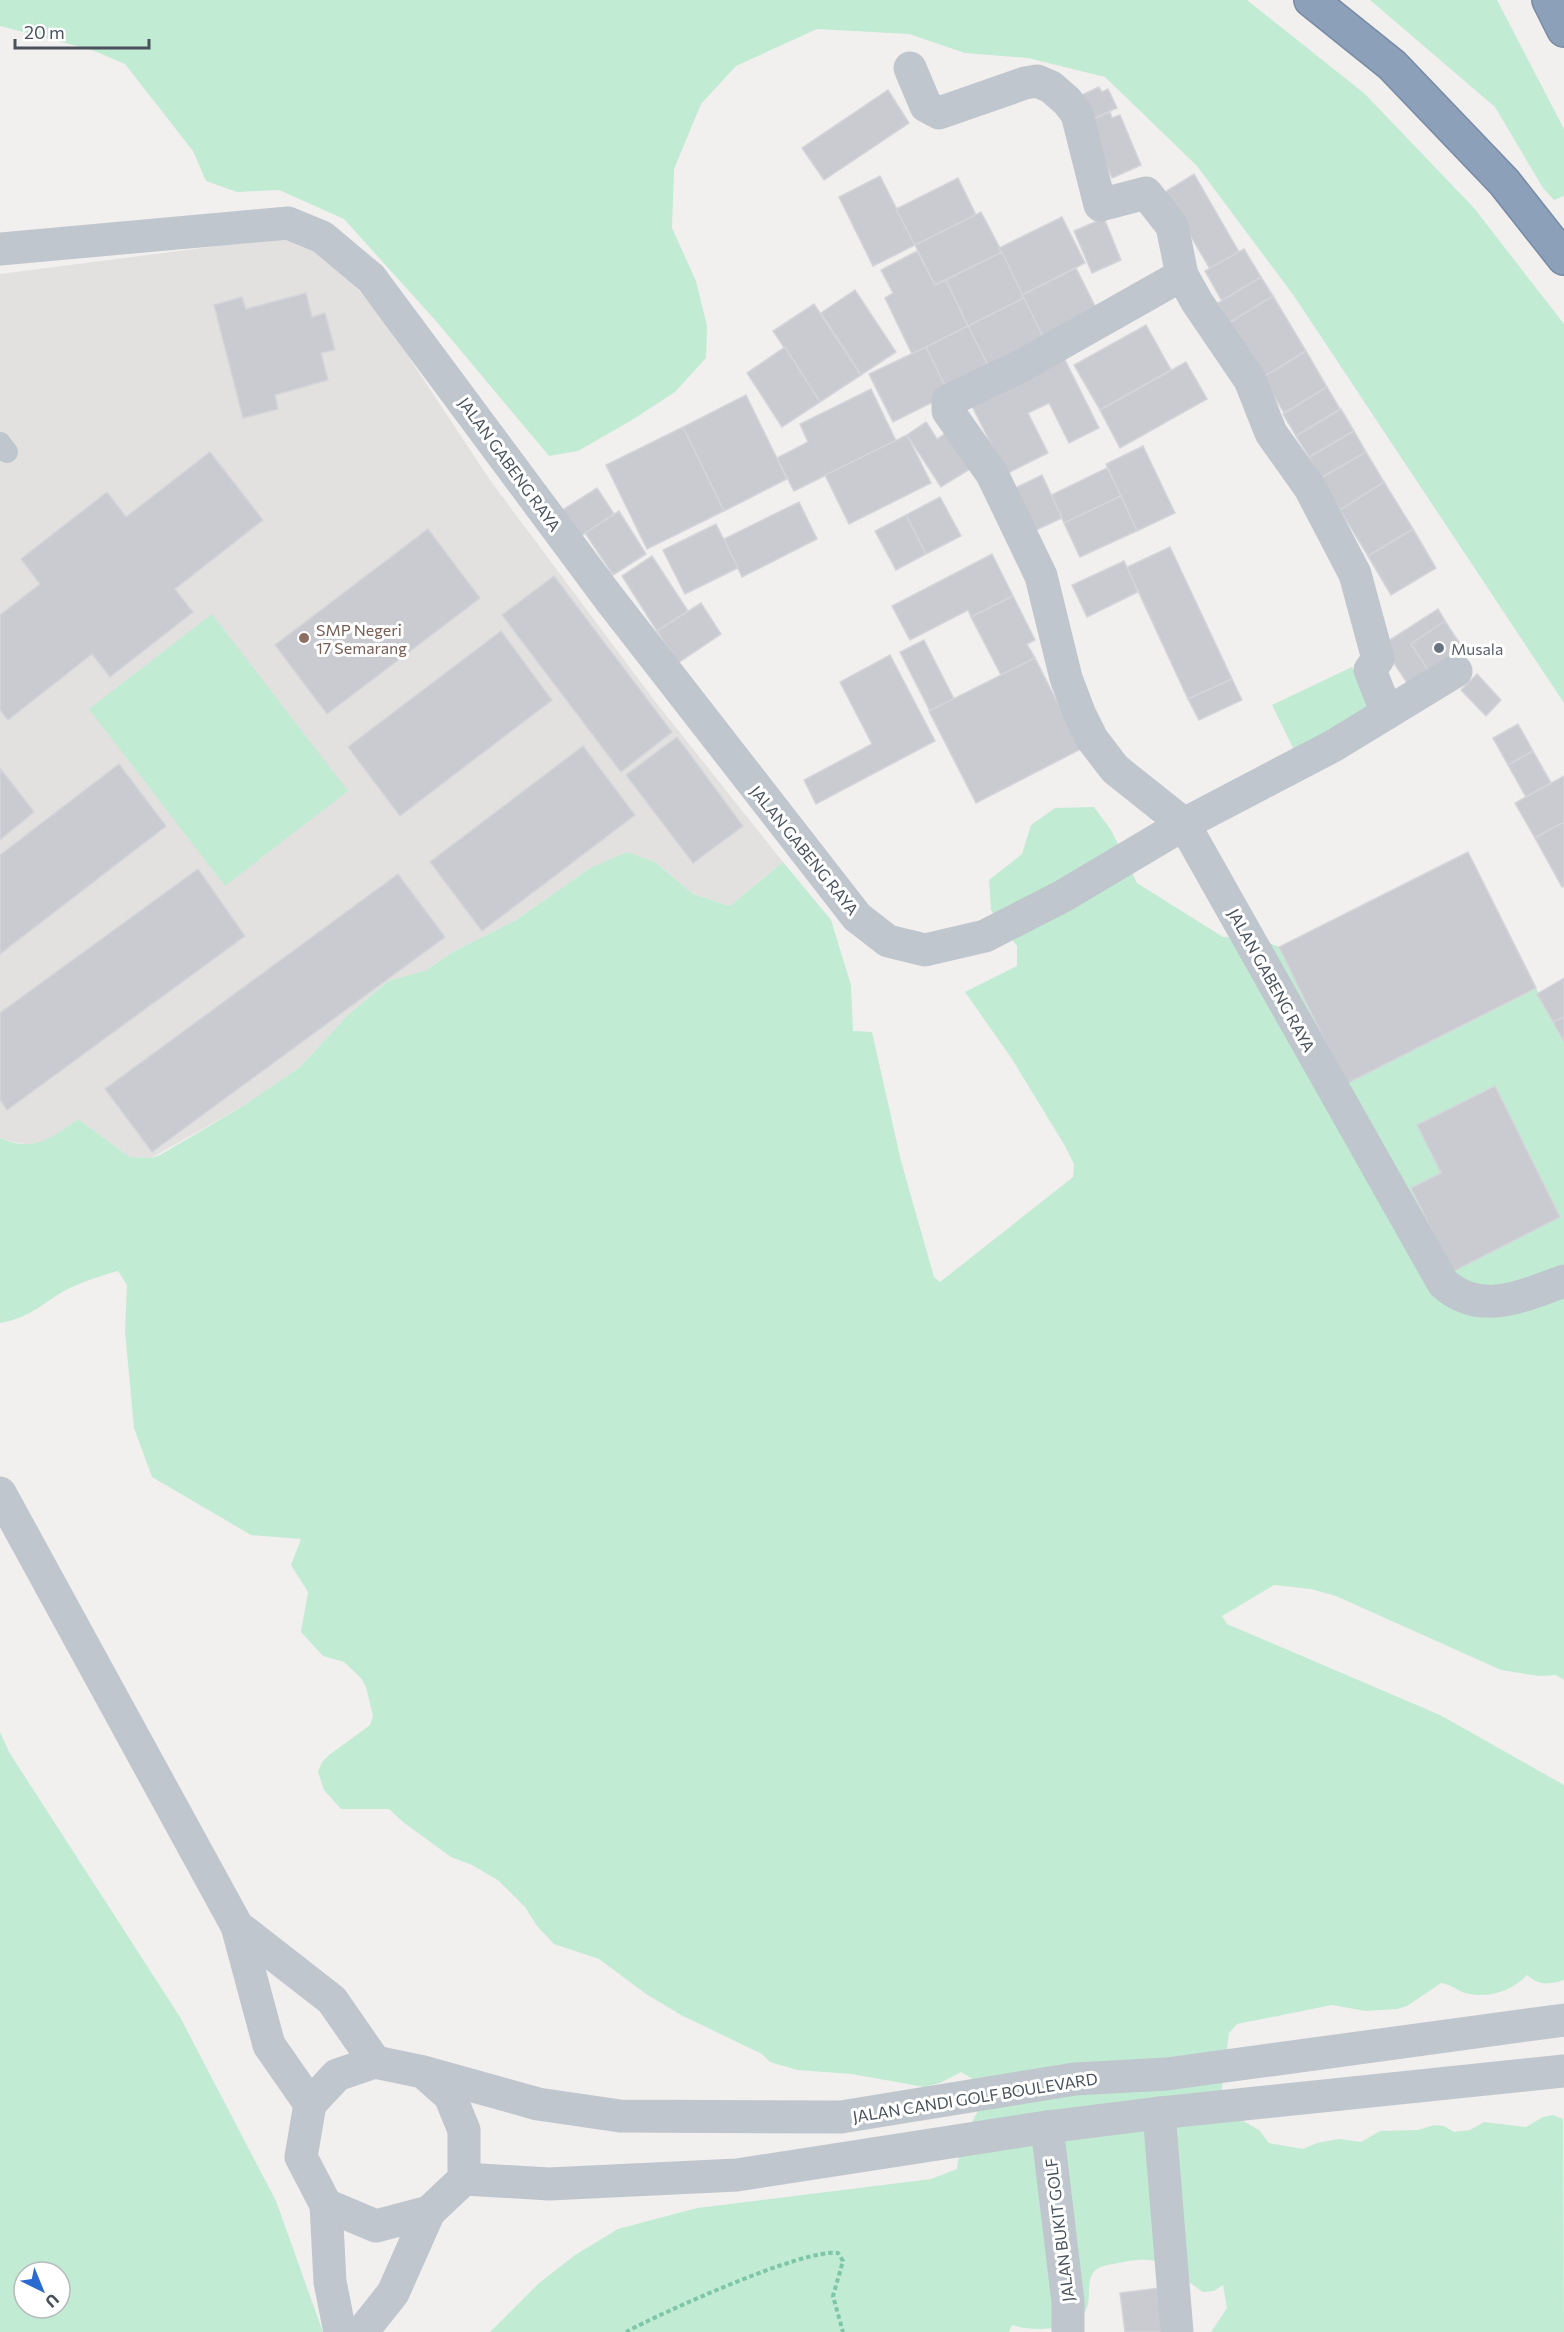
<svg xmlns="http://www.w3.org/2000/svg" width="1564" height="2332" font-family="Commissioner,sans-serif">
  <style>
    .education { fill: #e2e1e0 }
    .green { fill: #c2ebd4; fill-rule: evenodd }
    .building { fill: #cacbd1; stroke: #d4d5da; stroke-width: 1.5 }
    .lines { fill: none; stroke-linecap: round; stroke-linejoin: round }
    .motorway-casing { stroke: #778ba5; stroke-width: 36 }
    .path { stroke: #7dc6a6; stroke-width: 4; stroke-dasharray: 4.5 3; stroke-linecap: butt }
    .service { stroke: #bfc6cd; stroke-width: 22 }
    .minor { stroke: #bfc6cd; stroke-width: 33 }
    .motorway { stroke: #8ca0b9; stroke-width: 33 }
    .education-dot { fill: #8d6e63; stroke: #fff; stroke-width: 2 }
    .worship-dot { fill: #6b7280; stroke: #fff; stroke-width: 2 }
    .labels { text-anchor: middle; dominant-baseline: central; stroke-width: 6; stroke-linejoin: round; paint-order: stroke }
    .street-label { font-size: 16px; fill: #49525b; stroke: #fff }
    .education-label { font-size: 16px; fill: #785e54; stroke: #fff; text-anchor: start }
    .worship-label { font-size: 16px; fill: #5b616d; stroke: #fff; text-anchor: start }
  </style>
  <rect width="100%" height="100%" fill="#f2efef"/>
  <!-- education -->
  <path class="education" d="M311,234L387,324L490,480L654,700L783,862L730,906L693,894L655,862L590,868L516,920L451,953L427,970L388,981L348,1015L300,1067L243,1106L151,1158L130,1157L78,1119L45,1143L25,1144L5,1140L0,1138V274Z"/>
  <!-- green -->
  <g class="green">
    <path d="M0,0H1247L1365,94L1474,208L1564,324V703L1294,296L1197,166L1105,77L1028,58L965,53L909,34L817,29L736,66L701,104L674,169L672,228L696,281L707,326L706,358L675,392L632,420L578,451L549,456L436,321L344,219L279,190L237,192L206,181L193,151L125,64L92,50L0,26Z"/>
    <path d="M1370,0H1497L1564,129V196L1554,200L1543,188L1495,107Z"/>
    <path d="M212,614L348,791L225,886L89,709Z"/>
    <path d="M1352,667L1373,714L1294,750L1272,705Z"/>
    <path d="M1094,807L1111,830L1137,883L1223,937L1260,939L1279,947L1346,1083L1536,988L1564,1039V1680L1556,1675L1539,1676L1501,1670L1336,1596L1311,1589L1274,1585L1222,1616L1227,1624L1440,1715L1564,1785V1980C1548,1985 1540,1986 1527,1975C1512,1992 1485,2000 1462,1992C1455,1989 1450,1984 1441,1983L1407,2006L1397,2009L1366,2011L1332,2005L1237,2024L1229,2033L1221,2096L1233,2115L1259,2130L1269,2143L1303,2149L1317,2143L1339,2139L1361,2142L1380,2131L1418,2130L1434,2125L1444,2126L1454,2132L1470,2130L1484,2122L1526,2127L1543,2117L1553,2115L1563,2119L1564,2332H1211L1227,2308L1223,2285L1214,2291L1203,2292C1166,2267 1166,2253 1118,2263C1109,2265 1099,2265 1093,2273C1087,2282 1090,2295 1088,2304C1082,2332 1033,2332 1012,2325L1009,2332H490L538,2284L575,2255L618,2229L697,2208L931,2179L957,2169C960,2142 976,2112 991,2090L961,2072L940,2083L924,2087L852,2074L797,2070L770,2062L762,2054L681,2015L646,1994L599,1959L554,1944L537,1926L525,1907L499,1881L472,1865L451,1857L403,1822L389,1809H341L324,1790L318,1772L322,1762L329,1755L370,1725L373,1716L366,1687L361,1678L344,1662L323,1656L301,1632L308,1592L291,1565L301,1539L251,1535L152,1477L134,1428L125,1331L127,1285L118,1271C103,1275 86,1281 72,1287C44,1300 35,1317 0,1323V1138C34,1153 51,1138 78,1119L130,1157L151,1158L160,1155L243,1106L300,1067L348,1015L388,981L427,970L451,953L516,920L590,868L627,852L655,862L693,894L730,906L783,862L831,920L851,985L853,1031L872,1032L901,1161L934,1277L940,1282L1073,1177L1074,1164L1065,1146L1012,1059L965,992L1017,966V946L991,910L989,880L1022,854L1031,825L1055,808Z"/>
    <path d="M0,1732L9,1752L180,2017L276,2201L323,2332H0ZM24,2272H60V2308H24Z"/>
  </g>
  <!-- building -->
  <g class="building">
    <path d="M1099,87L1102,92L1108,89L1117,108L1088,121L1077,97Z"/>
    <path d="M888,90L909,123L824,180L802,148Z"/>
    <path d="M1110,112L1112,118L1120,115L1141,165L1112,178L1088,121Z"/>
    <path d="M1194,174L1239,252L1210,269L1165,192Z"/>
    <path d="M880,176L915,245L873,266L839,197Z"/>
    <path d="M958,178L976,215L915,245L896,209Z"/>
    <path d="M981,212L1002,252L935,285L915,245Z"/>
    <path d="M1062,217L1085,263L1022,295L999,248Z"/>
    <path d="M1104,218L1121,260L1092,273L1074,231Z"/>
    <path d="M1244,249L1261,277L1222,301L1205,271Z"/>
    <path d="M917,251L935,285L946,280L968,326L912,354L885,298L893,293L881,270Z"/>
    <path d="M1002,252L1024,298L968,326L946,280Z"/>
    <path d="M1076,268L1097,310L1043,337L1022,295Z"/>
    <path d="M1261,277L1273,296L1229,323L1218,303Z"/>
    <path d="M855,290L896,352L861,375L821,313Z"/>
    <path d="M306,293L312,317L325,313L335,350L321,353L328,380L275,395L278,409L243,418L214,305L242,297L246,309Z"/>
    <path d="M1273,296L1306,351L1263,377L1229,323Z"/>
    <path d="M1024,298L1047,345L992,373L968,326Z"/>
    <path d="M814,304L861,375L820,402L773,331Z"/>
    <path d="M1146,325L1171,370L1100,410L1074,365Z"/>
    <path d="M968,326L992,373L949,394L926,347Z"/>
    <path d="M785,347L820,402L782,427L747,373Z"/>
    <path d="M926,347L949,394L893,422L869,374Z"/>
    <path d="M1306,351L1327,387L1284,413L1263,377Z"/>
    <path d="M1062,354L1099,428L1069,443L1049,403L1028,413L1048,453L1006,474L969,400Z"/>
    <path d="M1186,362L1207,399L1120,448L1100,410Z"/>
    <path d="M1327,387L1340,409L1296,436L1283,414Z"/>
    <path d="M871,389L896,441L794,491L777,458L808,442L800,424Z"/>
    <path d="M746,395L787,479L724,511L683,427Z"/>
    <path d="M1341,409L1354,431L1309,457L1296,436Z"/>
    <path d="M926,422L937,439L949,431L973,467L941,487L907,435Z"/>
    <path d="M683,427L724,511L647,549L606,465Z"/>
    <path d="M1354,431L1366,452L1321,478L1309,457Z"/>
    <path d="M907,435L931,483L849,524L825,475Z"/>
    <path d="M1143,446L1175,513L1137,531L1106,464Z"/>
    <path d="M210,452L263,520L175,589L193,612L110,677L92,654L8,720L0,710V615L40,584L21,559L107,492L126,517Z"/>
    <path d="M1366,452L1384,482L1340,510L1321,478Z"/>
    <path d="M1107,468L1121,496L1064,523L1051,495Z"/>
    <path d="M1042,475L1062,518L1032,532L1011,490Z"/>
    <path d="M1384,482L1413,529L1368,556L1340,510Z"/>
    <path d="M597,488L614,514L578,538L561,511Z"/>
    <path d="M1121,496L1137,531L1080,557L1064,523Z"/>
    <path d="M940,497L961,536L926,554L906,515Z"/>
    <path d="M799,502L817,539L742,577L724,539Z"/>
    <path d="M619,511L646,554L613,575L585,533Z"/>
    <path d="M906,515L926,554L896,570L875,531Z"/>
    <path d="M716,524L738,568L685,594L663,550Z"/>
    <path d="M428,529L480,598L327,714L275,645Z"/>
    <path d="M1413,529L1436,568L1391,595L1368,556Z"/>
    <path d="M1170,547L1232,679L1188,699L1127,567Z"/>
    <path d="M992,554L1013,596L971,617L968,610L910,640L892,606Z"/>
    <path d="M652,556L688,611L657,631L622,576Z"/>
    <path d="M1124,561L1138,592L1087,617L1072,585Z"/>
    <path d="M554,576L672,732L621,772L502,615Z"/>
    <path d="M1013,596L1035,640L1027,644L1035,658L1001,675L971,617Z"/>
    <path d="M701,603L721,634L678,663L657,631Z"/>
    <path d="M1438,609L1445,621L1411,644L1432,676L1411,689L1382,645Z"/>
    <path d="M1445,621L1466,653L1432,676L1411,644Z"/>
    <path d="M501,631L552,700L400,816L348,747Z"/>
    <path d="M924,640L954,699L930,711L900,652Z"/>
    <path d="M890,655L935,741L816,804L804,780L872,744L840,682Z"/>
    <path d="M1035,658L1081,749L976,803L929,711Z"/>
    <path d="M1477,674L1501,700L1486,716L1461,690Z"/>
    <path d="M1232,679L1242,700L1199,720L1188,699Z"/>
    <path d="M1518,724L1533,751L1508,765L1493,738Z"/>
    <path d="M677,737L743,826L693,863L626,775Z"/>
    <path d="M583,746L635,815L482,931L430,862Z"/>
    <path d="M1533,751L1551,783L1526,797L1508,765Z"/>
    <path d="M119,764L166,826L0,954V855Z"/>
    <path d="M0,768L34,812L0,840Z"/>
    <path d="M1564,776V822L1535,838L1515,803Z"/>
    <path d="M1564,822V886L1562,887L1535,838Z"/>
    <path d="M1468,852L1536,988L1346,1084L1279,947Z"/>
    <path d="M198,869L245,936L7,1110L0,1100V1013Z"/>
    <path d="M398,874L445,937L152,1152L105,1089Z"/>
    <path d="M1564,978V1017L1553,1022L1537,994Z"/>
    <path d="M1564,1017V1042L1553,1022Z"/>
    <path d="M1495,1086L1560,1217L1452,1272L1411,1188L1441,1173L1417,1125Z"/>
    <path d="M1159,2288L1165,2332H1125L1120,2293Z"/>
  </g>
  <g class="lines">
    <!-- motorway casing -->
    <g class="motorway-casing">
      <g id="motorway">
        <path d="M1311,0L1392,65L1504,182L1564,258"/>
        <path d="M1549,0L1564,30"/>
      </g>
    </g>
    <!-- path -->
    <path class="path" d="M626,2332C661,2313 804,2248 838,2253L843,2261L833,2296L843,2332"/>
    <!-- service -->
    <path class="service" d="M0,443L7,452"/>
    <!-- minor -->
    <g class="minor">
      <path d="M910,68L926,106L939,113L1025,83L1037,81L1051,87L1067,101L1077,114L1100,205L1146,193L1172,226L1182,275L1197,302L1250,380L1271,433L1310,488L1355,574L1378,659L1370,670L1387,713"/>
      <path d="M0,249L288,223L322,237L371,278L608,597L857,917L888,941L925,950L985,936L1063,896L1184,824L1443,1283C1480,1317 1522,1296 1564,1281"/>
      <path d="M1182,275L1023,365L948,401V411L992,474L1041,576L1066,678L1080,715L1092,739L1115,769L1184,824L1333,746L1456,671"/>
      <path d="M0,1493L237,1926L269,2045L310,2104"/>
      <path d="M237,1926L332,2000L375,2062"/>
      <path d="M375,2062L423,2072L450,2096L464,2130V2179L429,2212L376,2226L326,2205L301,2157L310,2104L337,2075Z"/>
      <path d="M423,2072L538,2104L620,2116L841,2117L1075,2079L1167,2074L1564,2020"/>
      <path d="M1159,2113L1177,2332"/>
      <path d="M1047,2127L1068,2302V2332"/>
      <path d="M464,2179L549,2184L737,2175L1047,2127L1159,2113L1564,2071"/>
      <path d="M326,2205L330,2282L340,2332"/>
      <path d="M362,2332L393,2293L429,2212"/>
    </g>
    <!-- motorway -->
    <use href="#motorway" class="motorway"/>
  </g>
  <!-- markers -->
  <circle class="education-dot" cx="304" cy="638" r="6"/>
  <circle class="worship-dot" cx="1439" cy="648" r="6"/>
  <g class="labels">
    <!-- street labels -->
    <g class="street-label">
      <text transform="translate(510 464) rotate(54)">JALAN GABENG RAYA</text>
      <text transform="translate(805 850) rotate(51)">JALAN GABENG RAYA</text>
      <text transform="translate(1272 980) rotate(61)">JALAN GABENG RAYA</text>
      <text transform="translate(975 2097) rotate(-9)">JALAN CANDI GOLF BOULEVARD</text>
      <text transform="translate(1059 2230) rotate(-97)">JALAN BUKIT GOLF</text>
    </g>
    <!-- education labels -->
    <g class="education-label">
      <text x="316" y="629">SMP Negeri<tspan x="316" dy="18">17 Semarang</tspan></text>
    </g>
    <!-- worship labels -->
    <g class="worship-label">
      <text x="1451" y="648">Musala</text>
    </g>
  </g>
  <!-- north arrow -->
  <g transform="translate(42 2290) rotate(137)"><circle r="28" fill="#ffffff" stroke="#b6babd" stroke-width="1.5"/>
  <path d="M0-4.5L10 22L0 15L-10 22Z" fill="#2b6bd0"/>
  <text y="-9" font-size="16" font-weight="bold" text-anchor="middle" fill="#49525b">U</text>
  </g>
  <!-- scale -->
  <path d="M15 39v9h134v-9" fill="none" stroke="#49525b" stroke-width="3"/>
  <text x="24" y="39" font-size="18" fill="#49525b" stroke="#ffffff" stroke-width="4.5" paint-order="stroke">20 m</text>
</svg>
